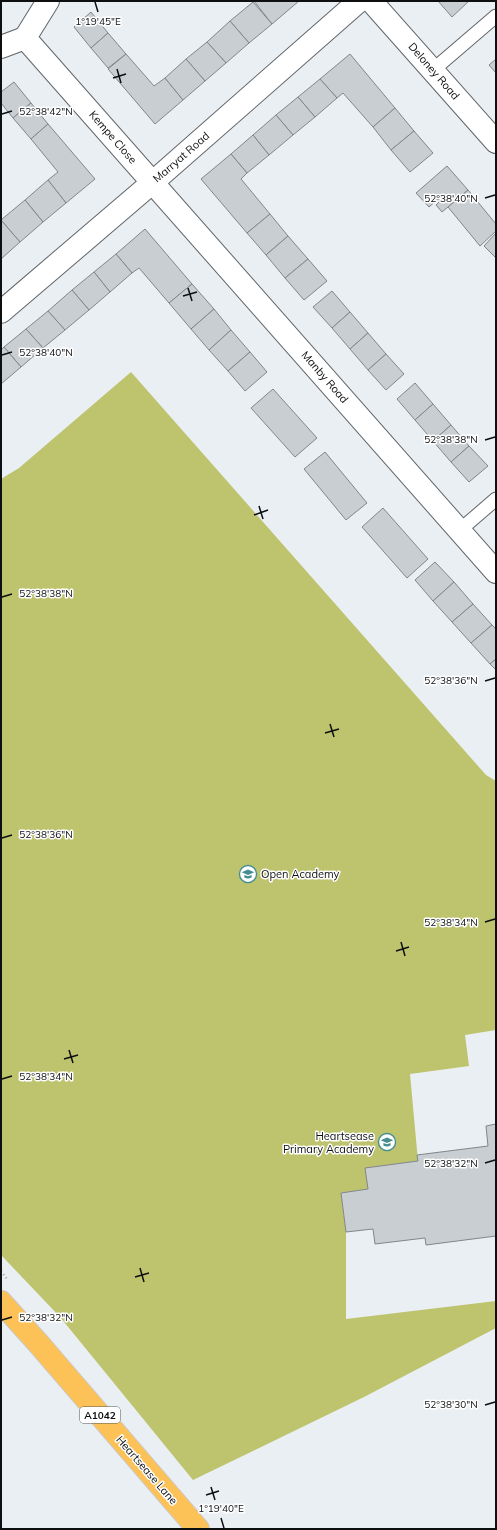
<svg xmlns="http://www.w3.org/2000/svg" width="497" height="1530" font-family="Mulish,sans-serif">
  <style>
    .green { fill: #bec36e }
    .building { fill: #c9ced2; stroke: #81868a }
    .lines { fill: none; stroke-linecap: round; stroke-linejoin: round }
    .lane-casing { stroke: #616569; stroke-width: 15 }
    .street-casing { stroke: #616569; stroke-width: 24 }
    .highway-casing { stroke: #cacaca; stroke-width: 24 }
    .path { stroke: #a2a6aa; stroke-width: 2.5; stroke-dasharray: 1 3; stroke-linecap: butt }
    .lane { stroke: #fff; stroke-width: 13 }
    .street { stroke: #fff; stroke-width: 22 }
    .highway { stroke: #fdc257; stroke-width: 22 }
    .ticks { fill: none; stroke: #0d0f10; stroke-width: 1.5 }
    .labels { text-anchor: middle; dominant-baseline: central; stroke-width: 3; stroke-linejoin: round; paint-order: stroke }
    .shield { fill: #fff; stroke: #565758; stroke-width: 1 }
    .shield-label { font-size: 10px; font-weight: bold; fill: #0d0f10 }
    .street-label { font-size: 11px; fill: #0d0f10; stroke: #fff }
    .poi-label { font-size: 11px; fill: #0d0f10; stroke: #fff; text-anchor: start }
    .ticks-label { font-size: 10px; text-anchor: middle; fill: #0d0f10; stroke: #fff; stroke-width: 3; stroke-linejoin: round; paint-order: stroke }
  </style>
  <rect width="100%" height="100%" fill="#eaeff4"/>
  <!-- green -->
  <path class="green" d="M131,372L486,775L496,781V1030L465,1035L469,1066L410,1074L418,1161L366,1168L368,1189L341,1193L346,1232V1319L496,1301V1328L364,1397L193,1480L60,1317L1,1255V479L19,468Z"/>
  <!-- building -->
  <g class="building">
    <path d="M254,1H299L272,24Z"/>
    <path d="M438,1H469L452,17Z"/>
    <path d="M253,2L272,24L249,43L230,21Z"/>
    <path d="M91,12L108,33L91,48L74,27Z"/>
    <path d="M230,21L249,43L226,63L207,42Z"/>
    <path d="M108,33L126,54L108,68L91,48Z"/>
    <path d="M207,42L226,63L205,81L186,59Z"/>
    <path d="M126,54L154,86L165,78L183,100L155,124L108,69Z"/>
    <path d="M350,54L395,108L373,127L343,93L337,98L320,79Z"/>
    <path d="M186,59L205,81L183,100L165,78Z"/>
    <path d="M496,59V73L489,65Z"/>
    <path d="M320,79L337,98L315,117L298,97Z"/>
    <path d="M14,82L31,103L13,118L1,103V92Z"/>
    <path d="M298,97L315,117L293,135L276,115Z"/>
    <path d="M31,103L48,124L31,139L13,118Z"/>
    <path d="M395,108L414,131L391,150L373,127Z"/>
    <path d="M276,115L293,135L269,155L253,135Z"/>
    <path d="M48,124L95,179L66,203L48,180L58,172L31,139Z"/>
    <path d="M414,131L433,153L410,172L391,150Z"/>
    <path d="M253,135L269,155L247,173L231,154Z"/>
    <path d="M231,154L247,173L241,179L270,214L247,233L201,179Z"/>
    <path d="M447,166L468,190L442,212L436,205L440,201L438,199L429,207L416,193Z"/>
    <path d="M48,180L66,203L43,222L25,200Z"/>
    <path d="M468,190L496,224V231L480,246L448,207Z"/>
    <path d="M25,200L43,222L20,242L1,220Z"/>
    <path d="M270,214L288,236L266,255L247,233Z"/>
    <path d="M1,220L20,242L1,259Z"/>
    <path d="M145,229L192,284L169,303L139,268L132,273L116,254Z"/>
    <path d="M496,233V258L484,246Z"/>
    <path d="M288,236L308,259L285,278L266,255Z"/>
    <path d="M116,254L132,273L110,292L94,272Z"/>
    <path d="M308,259L327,281L304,300L285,278Z"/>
    <path d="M94,272L110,292L89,310L72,290Z"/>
    <path d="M192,284L214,309L191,329L169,303Z"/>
    <path d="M72,290L89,310L65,330L48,311Z"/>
    <path d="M332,291L350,312L332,328L313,307Z"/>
    <path d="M214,309L231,330L209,350L191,329Z"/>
    <path d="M48,311L65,330L43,348L26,329Z"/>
    <path d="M350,312L368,333L350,349L332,328Z"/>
    <path d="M26,329L43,348L21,367L4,347Z"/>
    <path d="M231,330L250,352L228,371L209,350Z"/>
    <path d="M368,333L386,354L368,370L350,349Z"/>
    <path d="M4,347L21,367L1,384V350Z"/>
    <path d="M250,352L267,372L245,391L228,371Z"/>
    <path d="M386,354L404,374L386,390L368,370Z"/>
    <path d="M415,383L433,404L415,420L397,399Z"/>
    <path d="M273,389L317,438L295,457L251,408Z"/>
    <path d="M433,404L451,425L433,441L415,420Z"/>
    <path d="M451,425L469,446L451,462L433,441Z"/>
    <path d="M469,446L488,466L469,482L451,462Z"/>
    <path d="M325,452L367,503L346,520L304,469Z"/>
    <path d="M383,508L428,559L407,578L362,527Z"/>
    <path d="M435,562L454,582L433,601L415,580Z"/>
    <path d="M454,582L473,604L452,622L433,601Z"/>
    <path d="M473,604L492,625L471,643L452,622Z"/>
    <path d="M492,625L496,629V659L490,664L471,643Z"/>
    <path d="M496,659V670L490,664Z"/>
    <path d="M496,1124V1236L426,1245L425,1238L375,1244L373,1229L346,1232L341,1193L368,1189L365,1168L418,1161L417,1155L488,1146L486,1126Z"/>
  </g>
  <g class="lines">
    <!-- lane casing -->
    <g class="lane-casing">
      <g id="lane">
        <path d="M433,70L496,16"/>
        <path d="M460,530L496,499"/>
      </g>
    </g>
    <!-- street casing -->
    <g class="street-casing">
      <g id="street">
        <path d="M48,1L25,38L496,572"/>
        <path d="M371,1L496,142"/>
        <path d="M1,47L25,38"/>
        <path d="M1,312L153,182L359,1"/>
      </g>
    </g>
    <!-- highway casing -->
    <g class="highway-casing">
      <path id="highway" d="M1,1302L38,1343L198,1529"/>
    </g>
    <!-- path -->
    <path class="path" d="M1,1271L7,1279"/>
    <!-- lane -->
    <use href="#lane" class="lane"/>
    <!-- street -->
    <use href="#street" class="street"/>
    <!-- highway -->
    <use href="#highway" class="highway"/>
  </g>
  <!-- ticks -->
  <path class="ticks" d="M95,2L98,12M117,69L121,83M113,78L126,74M2,114L12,111M485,198L495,195M188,288L192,301M183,296L197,292M2,355L12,352M485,440L495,437M259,506L263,519M254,515L268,510M2,597L12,594M485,681L495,678M330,724L334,737M325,733L339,729M2,838L12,835M485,922L495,919M401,942L405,956M396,951L409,947M69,1050L73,1063M64,1059L78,1055M2,1079L12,1076M485,1163L495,1160M140,1268L144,1282M135,1277L149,1273M2,1320L12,1317M485,1405L495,1402M211,1487L215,1500M206,1495L219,1491M221,1518L224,1528"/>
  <!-- icons -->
  <defs>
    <g id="school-ring" transform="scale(0.9)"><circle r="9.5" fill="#fff" stroke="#458d91" stroke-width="1.5"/><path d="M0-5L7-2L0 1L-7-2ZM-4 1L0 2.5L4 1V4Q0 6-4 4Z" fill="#458d91"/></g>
  </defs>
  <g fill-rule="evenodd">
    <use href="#school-ring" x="248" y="874"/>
    <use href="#school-ring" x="387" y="1142"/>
  </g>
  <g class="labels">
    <!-- shield labels -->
    <rect class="shield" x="80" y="1407" width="40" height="16" rx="3"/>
    <g class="shield-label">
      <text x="100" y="1415">A1042</text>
    </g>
    <!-- street labels -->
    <g class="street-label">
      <text transform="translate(434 71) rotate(49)">Deloney Road</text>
      <text transform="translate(113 137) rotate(49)">Kempe Close</text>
      <text transform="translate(181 157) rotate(-41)">Marryat Road</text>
      <text transform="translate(325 377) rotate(49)">Manby Road</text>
      <text transform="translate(147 1470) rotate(49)">Heartsease Lane</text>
    </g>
    <!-- poi labels -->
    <g class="poi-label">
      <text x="261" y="874">Open Academy</text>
      <text x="374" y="1136" text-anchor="end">Heartsease<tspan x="374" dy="13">Primary Academy</tspan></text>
    </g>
  </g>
  <g class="ticks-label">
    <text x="98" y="25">1°19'45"E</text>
    <text x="46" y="115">52°38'42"N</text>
    <text x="451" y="202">52°38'40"N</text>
    <text x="46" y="356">52°38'40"N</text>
    <text x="451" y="443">52°38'38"N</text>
    <text x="46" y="597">52°38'38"N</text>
    <text x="451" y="684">52°38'36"N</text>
    <text x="46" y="838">52°38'36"N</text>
    <text x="451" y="926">52°38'34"N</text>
    <text x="46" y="1080">52°38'34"N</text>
    <text x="451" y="1167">52°38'32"N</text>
    <text x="46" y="1321">52°38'32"N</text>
    <text x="451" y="1408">52°38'30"N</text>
    <text x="221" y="1512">1°19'40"E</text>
  </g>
  <!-- border -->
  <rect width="497" height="1530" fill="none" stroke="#0d0f10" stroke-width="4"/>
</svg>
